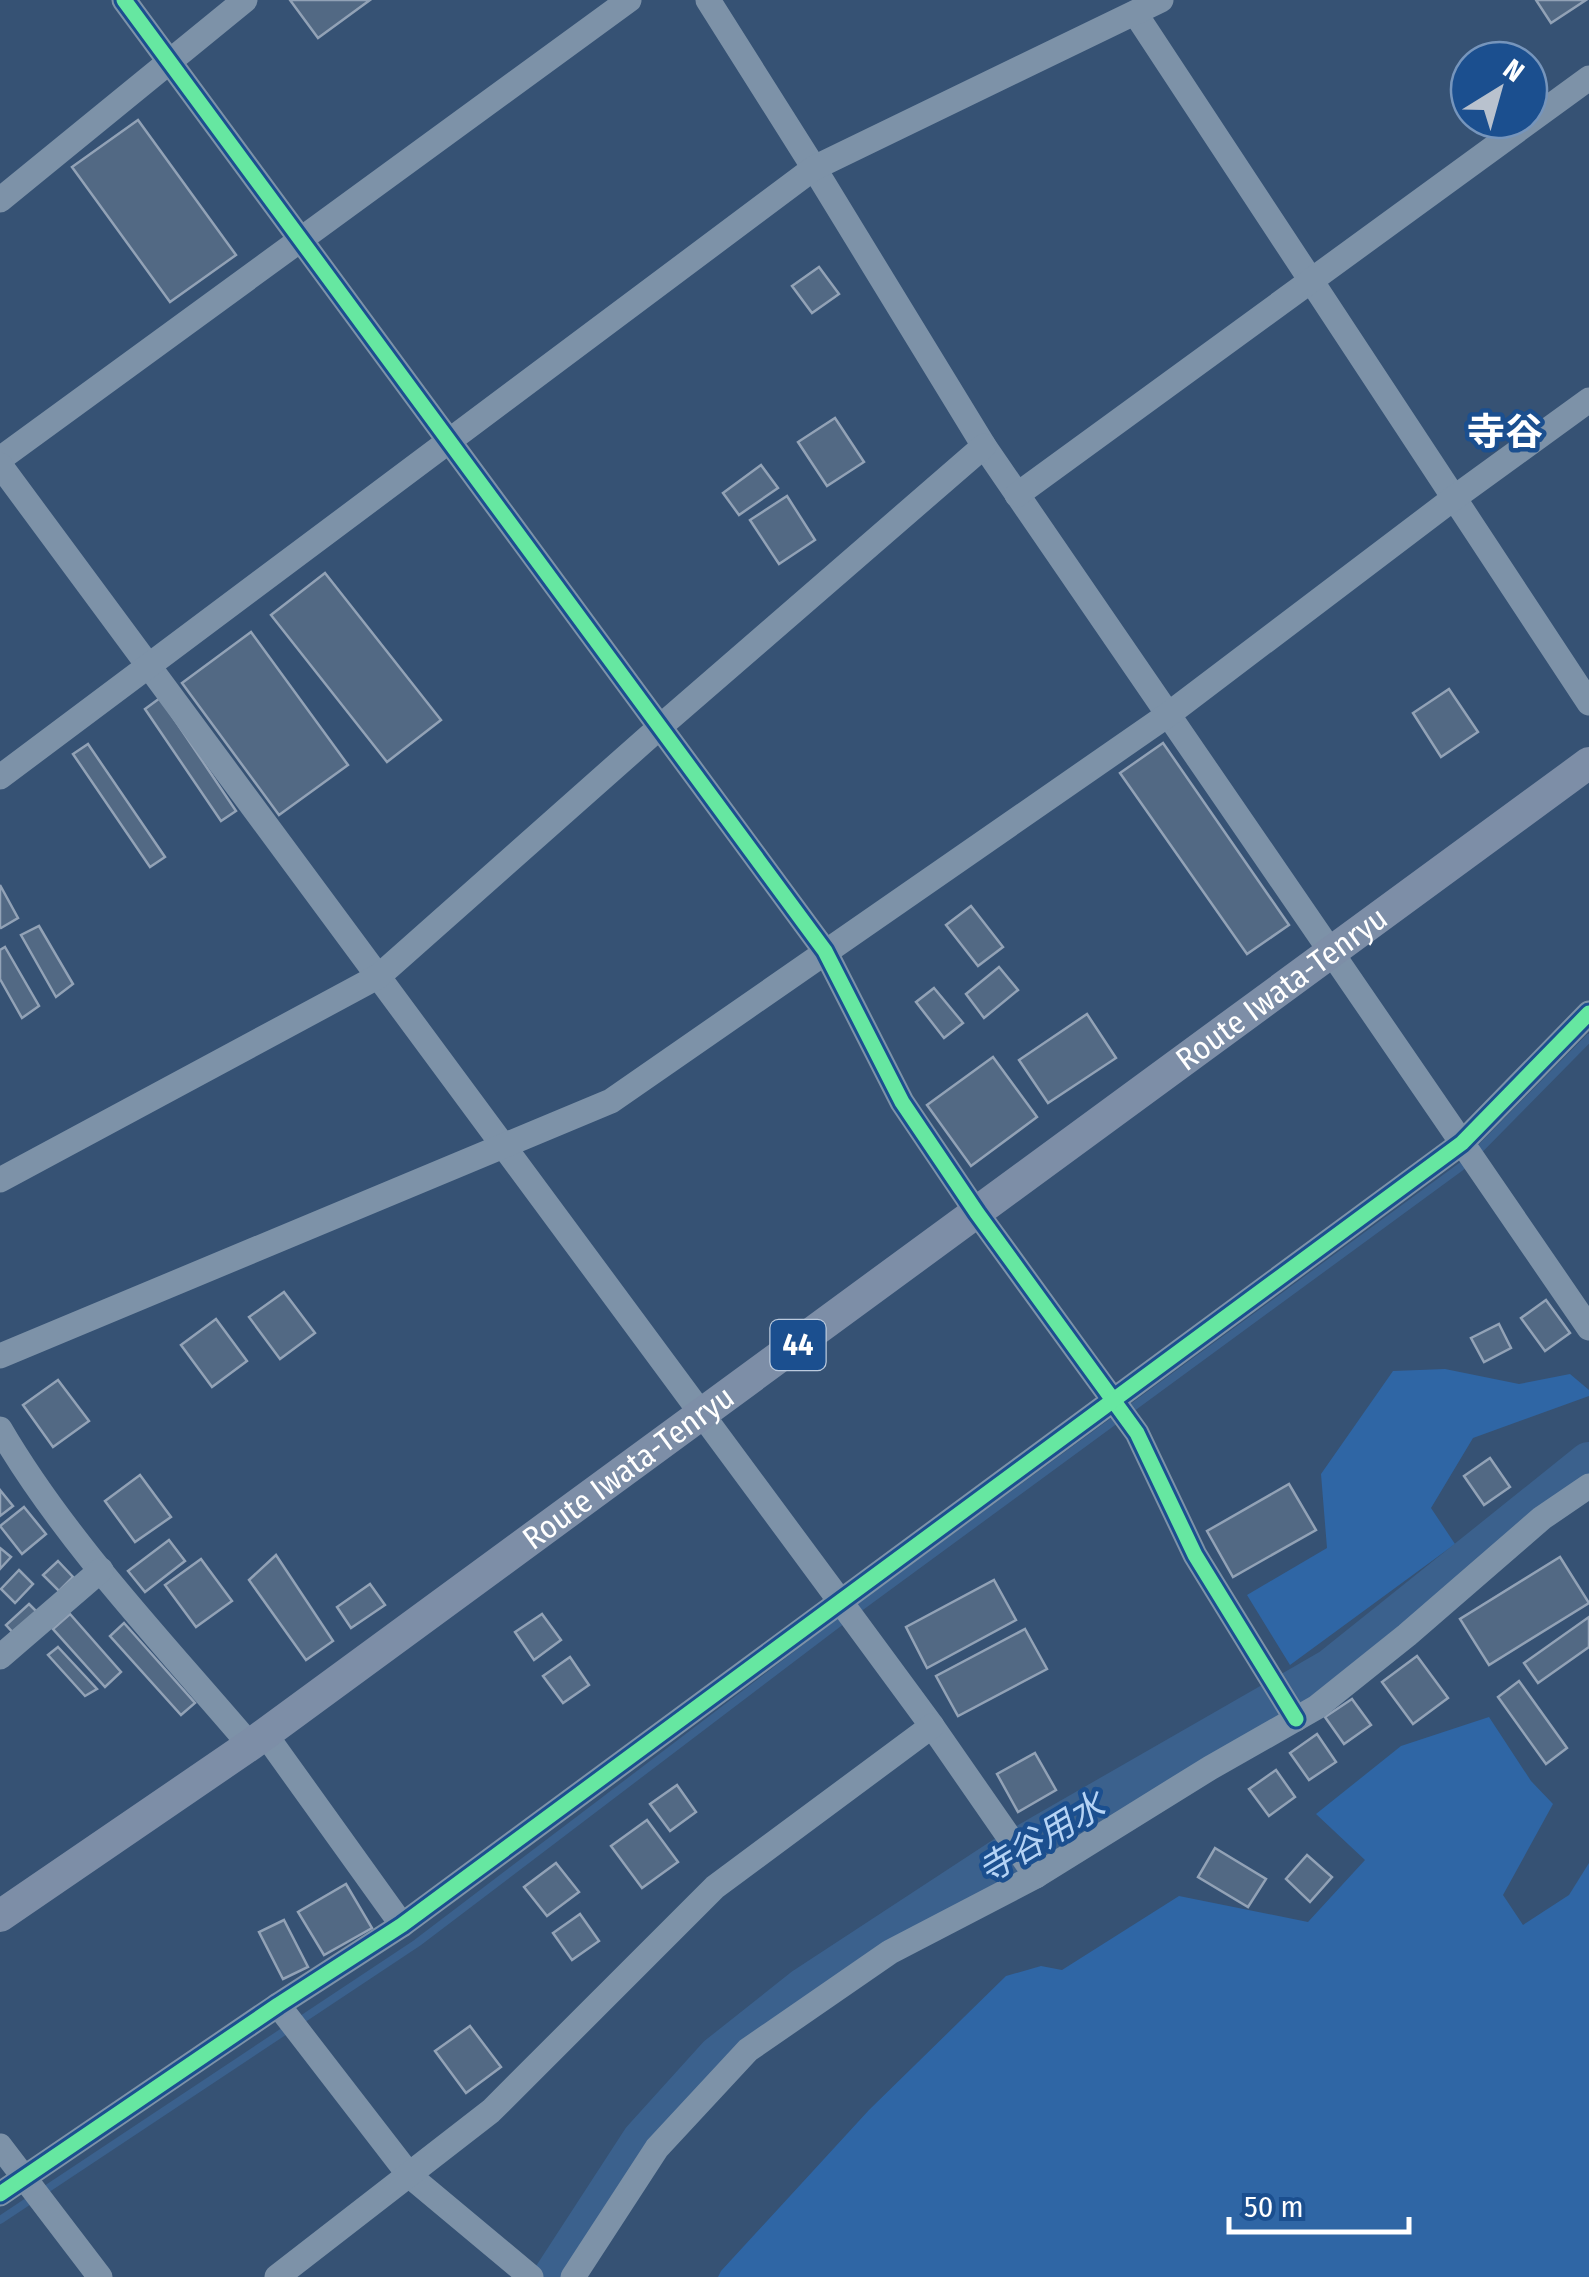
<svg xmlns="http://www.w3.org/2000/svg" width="1589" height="2277" font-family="'Fira Sans Condensed','Noto Sans JP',sans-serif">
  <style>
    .green { fill: #2f66a5 }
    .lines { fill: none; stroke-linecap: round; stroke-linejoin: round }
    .stream { stroke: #3b618d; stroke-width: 8 }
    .river { stroke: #3b618d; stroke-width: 42 }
    .building { fill: #526984; stroke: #92a2b6; stroke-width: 2.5 }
    .minor { stroke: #7d92a8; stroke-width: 25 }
    .major { stroke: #7d8ea7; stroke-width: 32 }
    .cycleway-casing { stroke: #1b4f8f; stroke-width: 21 }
    .cycleway { stroke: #66e7a1; stroke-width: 15 }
    .labels { text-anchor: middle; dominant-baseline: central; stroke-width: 9; stroke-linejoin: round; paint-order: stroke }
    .shield { fill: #1b4f8f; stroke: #bbcadd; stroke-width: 2.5 }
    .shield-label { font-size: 30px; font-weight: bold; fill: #fff }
    .street-label { font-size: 32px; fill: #fff; stroke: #1b4f8f }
    .water-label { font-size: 35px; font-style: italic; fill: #b5d3f5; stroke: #1b4f8f }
    .quarter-label { font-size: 38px; font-weight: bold; fill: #fff; stroke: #1b4f8f }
  </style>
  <rect width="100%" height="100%" fill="#365274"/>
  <!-- green -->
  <g class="green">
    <path d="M1445,1369L1519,1384L1570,1374L1589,1390V1396L1473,1438L1431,1508L1455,1544L1290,1665L1247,1595L1327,1548L1321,1474L1393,1371Z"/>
    <path d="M1489,1717L1531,1781L1553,1804L1503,1895L1523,1925L1569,1895L1589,1863V2277H718L721,2271L869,2110L1006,1976L1041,1966L1062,1970L1179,1896L1308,1922L1365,1860L1316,1814L1401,1746Z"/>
  </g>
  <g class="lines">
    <!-- stream -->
    <path class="stream" d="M0,2220L417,1943L841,1621L1466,1163L1589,1038"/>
    <!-- river -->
    <path class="river" d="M554,2277L643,2140L718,2057L805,1988L1008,1855L1332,1669L1589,1463"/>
  </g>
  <!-- building -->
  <g class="building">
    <path d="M290,0H370L318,38Z"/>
    <path d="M1536,0H1586L1551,23Z"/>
    <path d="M138,120L236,255L170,302L72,167Z"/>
    <path d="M819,267L839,294L812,313L792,286Z"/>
    <path d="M835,418L864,462L827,486L798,442Z"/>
    <path d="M761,465L778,488L739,515L723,493Z"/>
    <path d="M787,496L815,540L779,564L750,520Z"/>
    <path d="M325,573L441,720L387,762L271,615Z"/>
    <path d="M251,632L348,765L279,815L182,683Z"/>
    <path d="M1449,689L1478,732L1441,757L1413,713Z"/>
    <path d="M160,698L236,811L221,821L145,709Z"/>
    <path d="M1163,743L1289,925L1247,954L1120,773Z"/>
    <path d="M88,744L165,857L150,867L73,754Z"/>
    <path d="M0,885L18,918L1,928L0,927Z"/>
    <path d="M971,906L1003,947L978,966L946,925Z"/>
    <path d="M39,926L73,984L56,997L21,935Z"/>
    <path d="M5,947L39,1006L22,1018L0,979V950Z"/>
    <path d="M999,967L1018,990L984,1018L966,994Z"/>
    <path d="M934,988L963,1023L944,1038L916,1002Z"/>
    <path d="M1087,1014L1116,1058L1048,1103L1019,1060Z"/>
    <path d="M993,1057L1037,1117L971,1166L927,1105Z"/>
    <path d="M284,1292L315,1333L280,1359L249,1317Z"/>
    <path d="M1546,1300L1570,1333L1545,1351L1521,1318Z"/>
    <path d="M216,1319L247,1361L212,1387L181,1345Z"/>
    <path d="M1499,1324L1511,1348L1484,1362L1471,1338Z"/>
    <path d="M58,1380L89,1421L53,1447L23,1405Z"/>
    <path d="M1490,1458L1510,1487L1484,1505L1464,1476Z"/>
    <path d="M140,1475L171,1517L135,1542L105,1501Z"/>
    <path d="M1289,1484L1316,1530L1233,1577L1207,1531Z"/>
    <path d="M0,1490L13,1506L0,1516Z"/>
    <path d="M24,1507L46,1534L22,1554L0,1526Z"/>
    <path d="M169,1540L185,1561L145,1592L128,1571Z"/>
    <path d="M0,1548L11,1557L0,1569Z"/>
    <path d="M276,1555L333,1641L306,1660L249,1580Z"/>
    <path d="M1560,1557L1589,1603L1489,1665L1460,1619Z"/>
    <path d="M201,1559L232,1601L196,1627L165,1585Z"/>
    <path d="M58,1561L73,1577L59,1591L43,1575Z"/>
    <path d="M19,1570L33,1584L15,1603L1,1589Z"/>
    <path d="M994,1580L1016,1620L927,1668L906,1627Z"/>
    <path d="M370,1584L385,1605L351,1628L337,1607Z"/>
    <path d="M29,1604L40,1615L17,1637L6,1625Z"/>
    <path d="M70,1614L121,1672L105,1687L53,1629Z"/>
    <path d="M542,1614L561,1640L534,1660L515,1632Z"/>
    <path d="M1589,1617V1647L1538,1683L1524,1663Z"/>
    <path d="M124,1623L195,1703L181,1715L110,1636Z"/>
    <path d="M1025,1629L1047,1669L958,1716L936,1676Z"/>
    <path d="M58,1647L97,1689L85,1696L48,1655Z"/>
    <path d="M1417,1656L1448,1698L1413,1724L1382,1682Z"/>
    <path d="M570,1657L589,1685L563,1703L543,1676Z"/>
    <path d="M1519,1681L1567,1748L1546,1764L1498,1697Z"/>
    <path d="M1352,1699L1371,1725L1344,1744L1325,1717Z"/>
    <path d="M1317,1734L1336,1762L1309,1780L1290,1753Z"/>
    <path d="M1035,1753L1056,1790L1018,1812L997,1774Z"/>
    <path d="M1276,1770L1295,1797L1269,1816L1249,1789Z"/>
    <path d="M677,1785L696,1812L670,1831L650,1804Z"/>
    <path d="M647,1820L678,1862L642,1888L611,1846Z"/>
    <path d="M1215,1848L1266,1879L1248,1907L1198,1877Z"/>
    <path d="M1307,1855L1332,1877L1310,1902L1286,1879Z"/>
    <path d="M556,1863L579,1892L547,1916L524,1887Z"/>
    <path d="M346,1884L372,1928L324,1955L298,1912Z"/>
    <path d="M580,1914L599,1941L572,1960L553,1933Z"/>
    <path d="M284,1920L308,1967L283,1979L259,1932Z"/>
    <path d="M470,2026L501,2067L466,2093L435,2051Z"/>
  </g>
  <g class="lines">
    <!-- minor -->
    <g class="minor">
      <path d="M124,0L825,951L902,1102L977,1213L1137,1433L1195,1555L1296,1719"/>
      <path d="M708,0L814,168L984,446L1589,1328"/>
      <path d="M1135,13L1589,703"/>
      <path d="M0,200L245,0"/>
      <path d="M0,459L629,0"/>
      <path d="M0,465L840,1601L932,1726L1036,1876"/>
      <path d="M1017,495L1589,78"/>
      <path d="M0,777L814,168L1161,0"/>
      <path d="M0,1180L379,976L661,726L984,446"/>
      <path d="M0,1356L611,1101L1169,714L1454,498L1589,400"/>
      <path d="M0,1429C66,1542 165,1645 250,1745"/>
      <path d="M0,1657L101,1570"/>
      <path d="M265,1734L402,1925"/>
      <path d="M278,2005L410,2176L531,2277"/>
      <path d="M0,2146L100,2277"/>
      <path d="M0,2194L278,2005L402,1925L1462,1143L1589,1013"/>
      <path d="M277,2277L491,2111L715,1887L932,1726"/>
      <path d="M573,2277L657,2148L748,2050L890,1952L1036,1876L1210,1768L1317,1707L1407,1635L1542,1518L1589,1486"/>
    </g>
    <!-- major -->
    <path class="major" id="s1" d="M0,1916L250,1745L1589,763"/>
    <!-- cycleway casing -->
    <g class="cycleway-casing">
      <g id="cycleway">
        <path d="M124,0L825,951L902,1102L977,1213L1137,1433L1195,1555L1296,1719"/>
        <path d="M0,2194L278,2005L402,1925L1462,1143L1589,1013"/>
      </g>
    </g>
    <!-- cycleway -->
    <use href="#cycleway" class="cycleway"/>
  </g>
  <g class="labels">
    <!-- shield labels -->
    <rect class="shield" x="770.5" y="1320" width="55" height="50" rx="8"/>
    <g class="shield-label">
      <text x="798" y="1345">44</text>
    </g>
    <!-- street labels -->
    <g class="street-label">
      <text stroke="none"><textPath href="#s1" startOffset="1582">Route Iwata-Tenryu</textPath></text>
      <text stroke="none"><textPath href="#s1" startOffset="772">Route Iwata-Tenryu</textPath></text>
    </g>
    <!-- water labels -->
    <g class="water-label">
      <text transform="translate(1041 1838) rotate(-31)">寺谷用水</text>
    </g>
    <!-- quarter labels -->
    <g class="quarter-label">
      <text x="1505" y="432">寺谷</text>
    </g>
  </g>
  <!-- north arrow -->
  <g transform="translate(1499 90) rotate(37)"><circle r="48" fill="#1b4f8f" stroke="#7695bc" stroke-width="2.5"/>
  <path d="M0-8L18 38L0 25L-18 38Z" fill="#b9c2ce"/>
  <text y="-15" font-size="28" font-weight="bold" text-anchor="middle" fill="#ffffff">N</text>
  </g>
  <!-- scale -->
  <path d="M1229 2217v15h180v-15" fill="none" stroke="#ffffff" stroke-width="5"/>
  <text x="1244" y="2217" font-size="30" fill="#ffffff" stroke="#1b4f8f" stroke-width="8" paint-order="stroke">50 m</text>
</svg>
